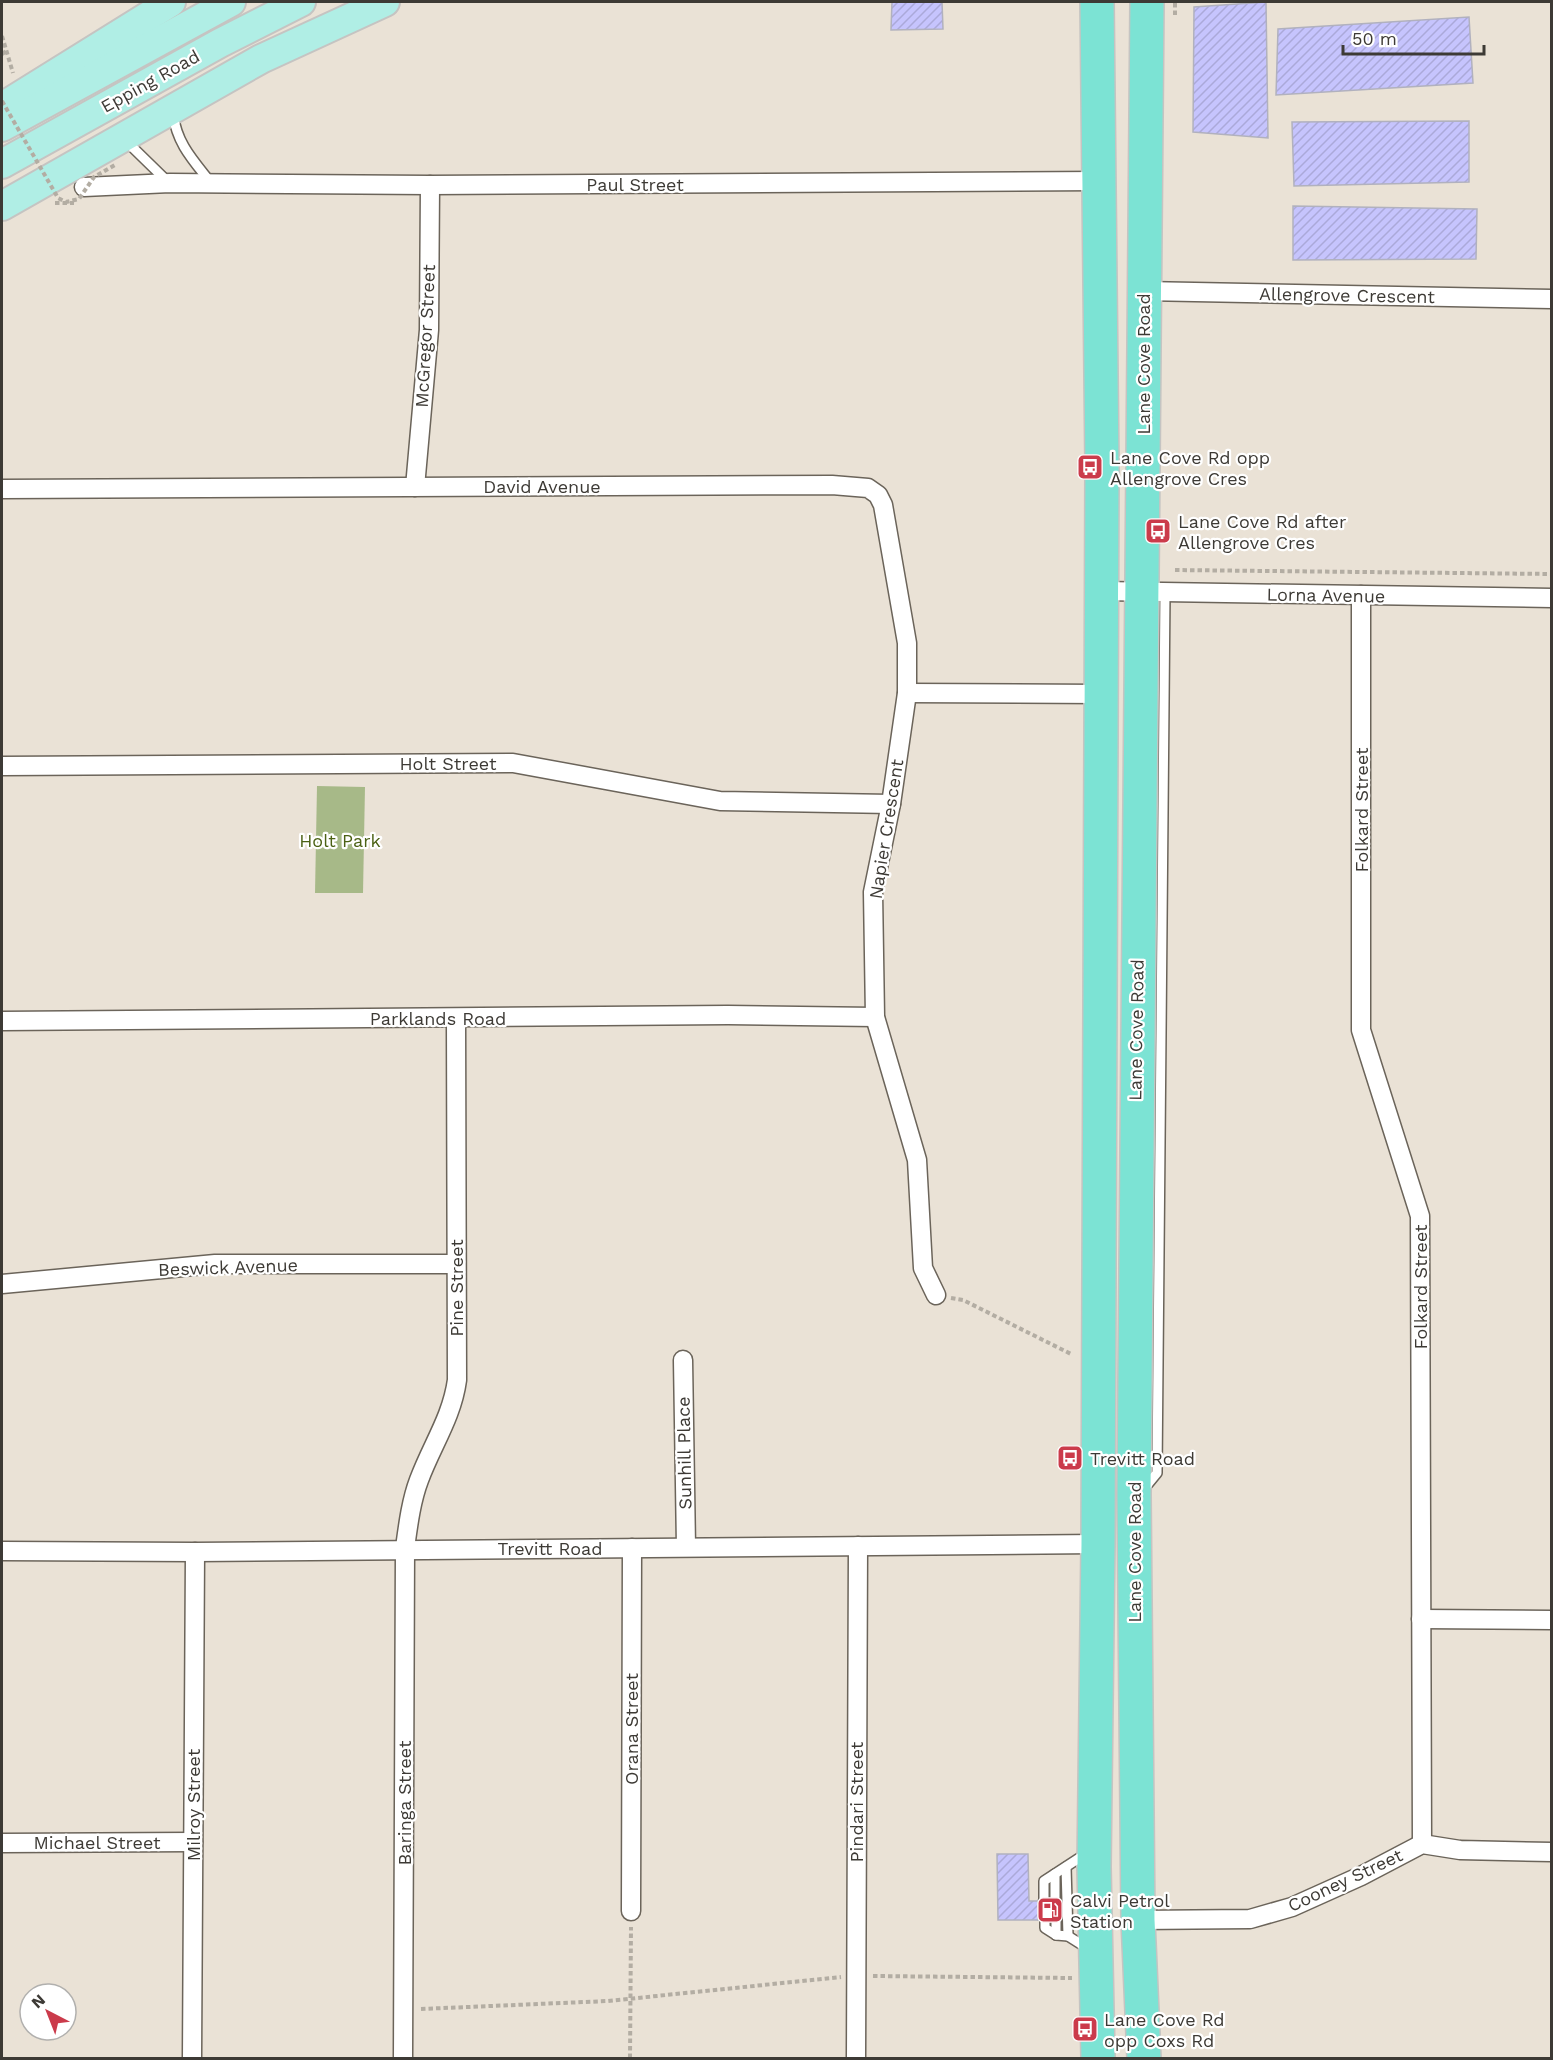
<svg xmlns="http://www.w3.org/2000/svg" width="1553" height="2060" font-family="'Work Sans',sans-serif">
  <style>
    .park { fill: #a7b988 }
    .building { fill: url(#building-hatch); stroke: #b1b1be; stroke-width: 1.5 }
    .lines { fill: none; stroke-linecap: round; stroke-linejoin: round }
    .lane-casing { stroke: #6b645a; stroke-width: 12 }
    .street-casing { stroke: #6b645a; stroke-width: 21 }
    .primary-casing { stroke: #c5c4c2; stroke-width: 32 }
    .highway-casing { stroke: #c5c4c2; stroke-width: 36 }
    .path { stroke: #b3ada3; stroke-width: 4; stroke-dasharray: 4.5 3; stroke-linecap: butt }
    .lane { stroke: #fff; stroke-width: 9 }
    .street { stroke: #fff; stroke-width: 18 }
    .primary { stroke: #b0eee5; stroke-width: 28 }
    .highway { stroke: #7ce3d4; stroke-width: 33 }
    .path-bridge { stroke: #b3ada3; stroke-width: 4; stroke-dasharray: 4.5 3; stroke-linecap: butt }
    .labels { text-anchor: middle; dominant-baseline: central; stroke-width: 4.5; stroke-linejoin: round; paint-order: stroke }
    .street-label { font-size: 18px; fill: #3d3a35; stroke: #fff }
    .poi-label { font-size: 18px; fill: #3d3a35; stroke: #fff; text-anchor: start }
    .park-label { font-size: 18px; fill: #4b6114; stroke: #fff }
  </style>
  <defs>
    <pattern id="building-hatch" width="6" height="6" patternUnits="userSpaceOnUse" patternTransform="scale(1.5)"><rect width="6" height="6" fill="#c6c4fd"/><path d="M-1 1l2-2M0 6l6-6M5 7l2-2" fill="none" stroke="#aba9d9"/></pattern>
  </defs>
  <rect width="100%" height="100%" fill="#eae2d6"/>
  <!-- park -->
  <path class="park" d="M317,786L365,787L363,893H315Z"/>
  <!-- building -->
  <g class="building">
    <path d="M892,2H942L943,29L891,30Z"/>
    <path d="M1266,2L1268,138L1193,132L1194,7Z"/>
    <path d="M1469,17L1473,83L1276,95L1278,29Z"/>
    <path d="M1469,121V182L1294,186L1292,122Z"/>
    <path d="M1293,206L1477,209L1476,259L1293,260Z"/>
    <path d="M997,1854H1028L1029,1901H1038V1920H998Z"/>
    <path d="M1062,1899V1919L1038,1920V1900Z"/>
  </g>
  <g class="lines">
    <!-- lane casing -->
    <g class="lane-casing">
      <g id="lane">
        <path d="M173,114C177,144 193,160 211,183"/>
        <path d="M124,139L168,182"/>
        <path d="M1143,1490L1157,1473L1165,592"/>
        <path d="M1066,1867L1068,1936"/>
        <path d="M1055,1874V1899"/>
        <path d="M1044,1900V1881L1087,1853"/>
        <path d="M1045,1920V1928L1056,1935L1068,1936L1087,1948"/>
        <path d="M1056,1935V1920"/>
      </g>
    </g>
    <!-- street casing -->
    <g class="street-casing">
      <g id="street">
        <path d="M84,187L170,183L430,185L1100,181"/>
        <path d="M1143,291L1552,299"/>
        <path d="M415,487L429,330L430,185"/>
        <path d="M2,489L832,485L868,488L878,495L883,505L907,643V693L891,804L873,892L875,1017L917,1160L923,1268L936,1295"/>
        <path d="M1101,591L1552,598"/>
        <path d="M1361,595V1030L1420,1216L1422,1844"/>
        <path d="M907,693L1102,694"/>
        <path d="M2,766L513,763L720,801L891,804"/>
        <path d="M2,1021L728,1015L875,1017"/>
        <path d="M2,1284L215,1264H455"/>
        <path d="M683,1360L686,1547"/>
        <path d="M2,1551L195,1552L1098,1544"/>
        <path d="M1421,1619L1552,1620"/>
        <path d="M2,1843L193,1842"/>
        <path d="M631,1911L632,1548"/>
        <path d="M1138,1920L1250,1919L1292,1907L1361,1876L1422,1844L1460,1850L1552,1852"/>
        <path d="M192,2058L195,1552"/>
        <path d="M403,2058L405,1548C408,1526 411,1501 419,1480C432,1445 452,1417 457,1380L456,1019"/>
        <path d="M856,2058L858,1546"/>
      </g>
    </g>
    <!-- primary casing -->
    <g class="primary-casing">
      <g id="primary">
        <path d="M2,107L171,2"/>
        <path d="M2,127L231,2"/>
        <path d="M2,164L220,43L301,2"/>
        <path d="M2,206L261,59L385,2"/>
      </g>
    </g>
    <!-- highway casing -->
    <g class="highway-casing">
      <g id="highway">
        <path d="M1097,2L1102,467L1098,1544L1094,1867L1098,2058"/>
        <path d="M1144,2058L1138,1920L1134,1495L1147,2"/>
      </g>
    </g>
    <!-- path -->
    <g class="path">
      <path d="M1175,15V2"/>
      <path d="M2,36L13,73"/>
      <path d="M2,54L8,50"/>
      <path d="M55,203H74"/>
      <path d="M1175,570L1552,574"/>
      <path d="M951,1298L963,1300L1071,1354"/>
      <path d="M873,1976L1072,1978"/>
      <path d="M421,2009L608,2001L841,1977"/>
      <path d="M630,2058L631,1927"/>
    </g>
    <!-- lane -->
    <use href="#lane" class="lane"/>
    <!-- street -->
    <use href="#street" class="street"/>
    <!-- primary -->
    <use href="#primary" class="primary"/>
    <!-- highway -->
    <use href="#highway" class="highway"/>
    <!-- path-bridge -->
    <path class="path-bridge" d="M2,101L58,198L66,202L79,199L94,177L115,165"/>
  </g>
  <!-- icons -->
  <defs>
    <g id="bus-square" transform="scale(1.35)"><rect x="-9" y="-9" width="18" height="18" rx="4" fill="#cb3b4b" stroke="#fff"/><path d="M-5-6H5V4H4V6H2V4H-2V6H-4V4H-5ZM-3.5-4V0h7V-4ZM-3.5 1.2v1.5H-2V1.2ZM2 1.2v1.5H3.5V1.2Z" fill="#fff"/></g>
    <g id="fuel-square" transform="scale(1.35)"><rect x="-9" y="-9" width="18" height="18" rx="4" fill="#cb3b4b" stroke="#fff"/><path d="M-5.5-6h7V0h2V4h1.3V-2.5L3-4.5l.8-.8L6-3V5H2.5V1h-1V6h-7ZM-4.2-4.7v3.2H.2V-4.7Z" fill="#fff"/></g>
  </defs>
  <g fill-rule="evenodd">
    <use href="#bus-square" x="1090" y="467"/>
    <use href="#bus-square" x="1158" y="531"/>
    <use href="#bus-square" x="1070" y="1458"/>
    <use href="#fuel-square" x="1050" y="1910"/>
    <use href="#bus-square" x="1085" y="2029"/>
  </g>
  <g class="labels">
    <!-- street labels -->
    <g class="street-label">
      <text transform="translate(150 81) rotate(-29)">Epping Road</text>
      <text x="635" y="184">Paul Street</text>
      <text transform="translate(1347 295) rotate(1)">Allengrove Crescent</text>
      <text transform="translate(425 336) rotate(-87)">McGregor Street</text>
      <text transform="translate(1143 364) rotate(-90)">Lane Cove Road</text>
      <text x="542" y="486">David Avenue</text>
      <text transform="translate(1326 595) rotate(1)">Lorna Avenue</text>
      <text x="448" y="763">Holt Street</text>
      <text transform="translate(1361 810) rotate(-90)">Folkard Street</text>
      <text transform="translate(886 829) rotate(-81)">Napier Crescent</text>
      <text x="438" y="1018">Parklands Road</text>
      <text transform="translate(1136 1030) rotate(-89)">Lane Cove Road</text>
      <text transform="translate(228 1267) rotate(-2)">Beswick Avenue</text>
      <text transform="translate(1420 1287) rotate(-90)">Folkard Street</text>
      <text transform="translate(456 1288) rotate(-90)">Pine Street</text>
      <text transform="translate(684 1453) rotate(-91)">Sunhill Place</text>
      <text x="550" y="1548">Trevitt Road</text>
      <text transform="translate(1134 1552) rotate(-90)">Lane Cove Road</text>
      <text transform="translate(631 1729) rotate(-90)">Orana Street</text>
      <text transform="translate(856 1802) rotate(-90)">Pindari Street</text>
      <text transform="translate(404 1803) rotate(-90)">Baringa Street</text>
      <text transform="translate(193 1805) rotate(-90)">Milroy Street</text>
      <text x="97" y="1842">Michael Street</text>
      <text transform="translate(1345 1880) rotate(-25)">Cooney Street</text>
    </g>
    <!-- poi labels -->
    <g class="poi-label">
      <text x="1110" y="457">Lane Cove Rd opp<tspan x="1110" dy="21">Allengrove Cres</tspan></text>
      <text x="1178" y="521">Lane Cove Rd after<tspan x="1178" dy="21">Allengrove Cres</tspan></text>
      <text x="1090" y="1458">Trevitt Road</text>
      <text x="1070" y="1900">Calvi Petrol<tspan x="1070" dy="21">Station</tspan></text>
      <text x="1104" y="2019">Lane Cove Rd<tspan x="1104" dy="21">opp Coxs Rd</tspan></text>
    </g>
    <!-- park labels -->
    <g class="park-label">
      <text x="340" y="840">Holt Park</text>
    </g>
  </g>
  <!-- border -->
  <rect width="1553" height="2060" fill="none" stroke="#3d3a35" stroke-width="6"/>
  <!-- north arrow -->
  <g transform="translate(48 2012) rotate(318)"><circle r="28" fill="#ffffff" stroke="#b1b0ae" stroke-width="1.5"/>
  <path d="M0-4.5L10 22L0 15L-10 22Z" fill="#cb3b4b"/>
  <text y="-9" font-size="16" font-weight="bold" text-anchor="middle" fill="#3d3a35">N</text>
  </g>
  <!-- scale -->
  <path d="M1343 45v9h141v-9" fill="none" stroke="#3d3a35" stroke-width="3"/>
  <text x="1352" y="45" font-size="18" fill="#3d3a35" stroke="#ffffff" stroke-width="4.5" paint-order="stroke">50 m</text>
</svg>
